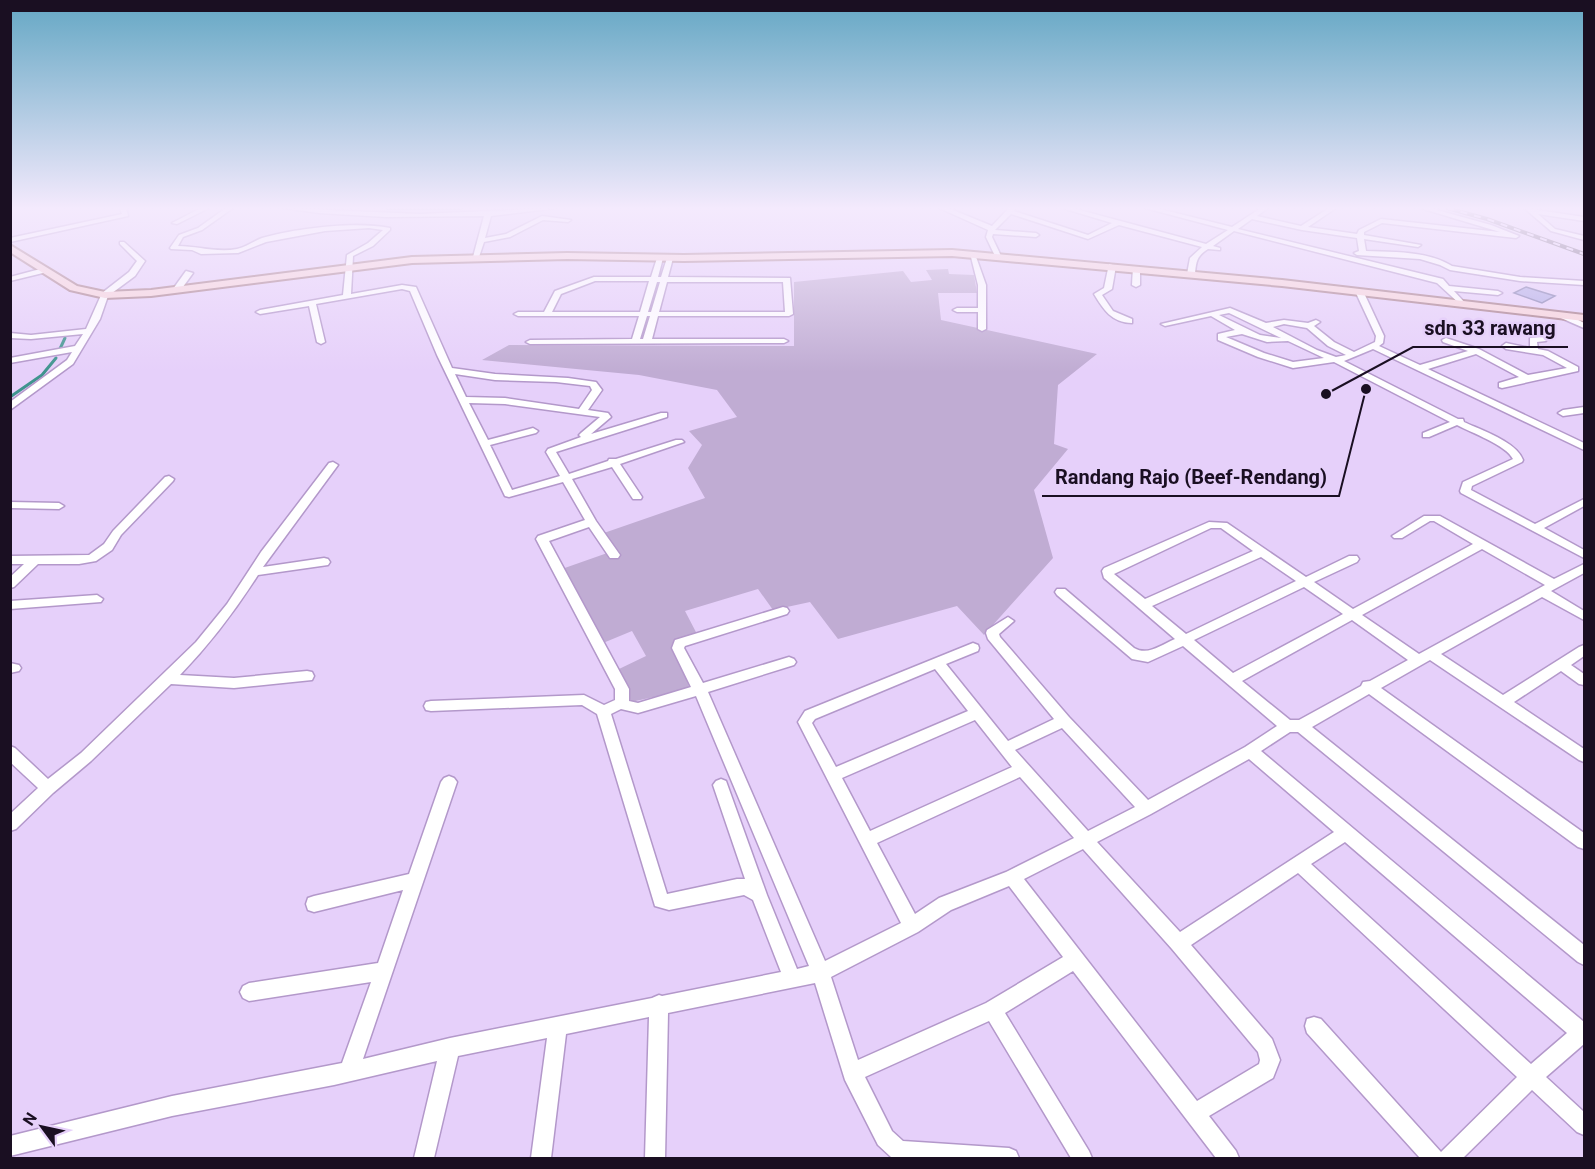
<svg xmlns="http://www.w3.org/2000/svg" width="1595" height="1169" font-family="Roboto,sans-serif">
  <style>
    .green { fill: #c0acd3 }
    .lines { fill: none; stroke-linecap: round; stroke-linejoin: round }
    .stream { stroke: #3f948e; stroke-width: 3 }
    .canal { fill: #3f948e; fill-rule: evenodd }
    .building { fill: #b2ace6; stroke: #837eb1; stroke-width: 1.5 }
    .minor-casing { stroke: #b398ca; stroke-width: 3 }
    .major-casing { stroke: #a77d89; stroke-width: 4 }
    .minor { fill: #fff; fill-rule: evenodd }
    .major { fill: #f8d4da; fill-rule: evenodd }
    .rail-casing { stroke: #6b5b78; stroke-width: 4 }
    .rail { stroke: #e6d0fa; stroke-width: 2; stroke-dasharray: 7; stroke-linecap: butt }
    .leader { fill: none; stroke: #1a0f22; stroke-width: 2 }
    .callout-dot { fill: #1a0f22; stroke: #e6d0fa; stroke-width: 2 }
    .callout-label { font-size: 20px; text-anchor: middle; font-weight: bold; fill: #1a0f22; stroke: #e6d0fa; stroke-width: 5; stroke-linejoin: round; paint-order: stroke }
  </style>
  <rect width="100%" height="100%" fill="#e6d0fa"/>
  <!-- green -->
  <path class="green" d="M948,269L949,274L974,275L977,293H938L941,320L1097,354L1058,385L1054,444L1068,449L1034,490L1053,558L984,635L957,606L838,639L810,602L773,610L758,589L685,611L698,636L673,644L690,689L631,702L619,669L646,656L632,631L603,643L559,570L613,551L601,534L705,498L688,468L702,445L689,431L737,417L717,390L639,375L482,360L509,345L794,346V282L903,271L911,282L932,280L926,270Z"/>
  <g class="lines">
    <!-- stream -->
    <g class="stream">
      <path d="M59,351L65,338"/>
      <path d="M10,397L42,375L56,358"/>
    </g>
    <!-- canal -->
    <path class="canal" d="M384,208H464L461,210H387Z"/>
  </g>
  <!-- building -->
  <path class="building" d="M1526,287L1555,296L1542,303L1514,293Z"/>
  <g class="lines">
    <!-- minor casing -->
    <g class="minor-casing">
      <g id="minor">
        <path d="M120,208H126L128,216L10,242V238L122,214Z"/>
        <path d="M201,208H209L177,224L172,223Z"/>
        <path d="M226,208H233L202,230L183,237L178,246C197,246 217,253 237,249C246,247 254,241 262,238C296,228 356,221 390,228V230L373,246L353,256L351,294L402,285L416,287L452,368L495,374L568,378L596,382L602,390L588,410L608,413L611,417L591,434L661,413H667V417L556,452L569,474L608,461L609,459H616L676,440H682L684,442L620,464L642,497L641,499H633L612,467L572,479L596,521L620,555L618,558H610L589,527L549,541L629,689V701L638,703L691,687L672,648L675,640L783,607L787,608L789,611L787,614L685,646L684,648L703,683L789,657L794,659L796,662L794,665L708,692L825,961L901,923L798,722L805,711L973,643L978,645L979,648L978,651L946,664L1008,741L1054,719L988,639L986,633L987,630L1008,617L1014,621L999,634L1000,637L1069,717L1148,800L1245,747L1277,726L1183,646L1148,662L1132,659L1057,595L1055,592L1057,589H1065L1134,648C1148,656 1161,645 1175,639L1104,578L1102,571L1104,568L1209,522L1227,523L1306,577L1349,556H1357L1359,559L1357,562L1314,582L1353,609L1473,544L1434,521H1430L1402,538H1394L1392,536L1424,516H1440L1554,579L1584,564V573L1551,591L1584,611V620L1542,597L1441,654L1503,695L1579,647L1584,645V656L1571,665L1584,674V685L1579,684L1561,671L1514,702L1584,749V762L1579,760L1430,660L1381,688L1584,833V849L1578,847L1369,694L1312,727L1584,945V965L1578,962L1298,732H1290L1261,751L1584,1022V1044L1546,1077L1584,1112V1135L1577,1132L1532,1090L1463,1158H1420L1307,1033L1305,1026L1307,1019L1314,1017L1321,1019L1441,1152L1517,1077L1298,873L1191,945L1272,1039L1280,1060L1273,1078L1209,1116L1236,1151L1239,1158H1216L1073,971L1005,1013L1089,1151L1092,1158H1071L989,1021L865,1077L892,1131L903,1141L1009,1148L1016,1151L1019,1158L891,1157L878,1145L845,1080L815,983L668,1013L665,1158H645L649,1017L566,1034L551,1158H531L547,1038L458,1056L434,1158H414L437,1061L334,1085L172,1116L10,1156V1136L172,1096L342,1063L371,982L249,1001L243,998L240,992L243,986L249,983L378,963L403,890L314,912L308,910L306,904L308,898L314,896L409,874L441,782L444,778L449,776L454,778L457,782L363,1059L450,1038L652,998L659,995L662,996L781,972L753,900L744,895L669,910L655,906L597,714L582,705L431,711L426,710L424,706L426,702L431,701L584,695L604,705L615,700V689L536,539L538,536L585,520L563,482L509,497L505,496L437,355L410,291L402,289L316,304L325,342L321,344L317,342L309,306L260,314L256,312L260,310L343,295L347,255L368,243L383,230L369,228L325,231L266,242L238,253L201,254L192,250L171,249L170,248L179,235L198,228ZM455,374L495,380L556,382L590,386L592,390L579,409L505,398L466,397ZM469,403L505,404L600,417L581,433L579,435L581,437L548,449L546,452L560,476L512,490L490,445L536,433L538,431L533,428L488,440ZM1211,528H1221L1253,551L1145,599L1114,574ZM1482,549L1545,585L1419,654L1362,615ZM1261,557L1296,581L1186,634L1152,606ZM1304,587L1343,614L1233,673L1194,640ZM1352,620L1408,660L1370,681L1363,682L1361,686L1299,720H1290L1242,681ZM935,669L968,711L836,767L812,723L815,719ZM696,696L809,966L797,969L767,895L726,781L721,779L716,781L713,785L745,879H737L667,894L611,714L621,709L638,713ZM975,720L1012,767L870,831L842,778ZM1062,728L1135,807L1088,831L1015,750ZM1249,759L1334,832L1180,932L1097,842L1151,814ZM1020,777L1074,838L1006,872L939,898L915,914L877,843ZM1345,842L1567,1033L1531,1064L1311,864ZM1083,849L1172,949L1258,1052L1260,1060L1259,1064L1197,1101L1024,879ZM1009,886L1063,957L986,1003L858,1060L831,977L918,932L951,910Z"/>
        <path d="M283,208L420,214L557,208L491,216L485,238L506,234L542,216L571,220L568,222L543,220L510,237L484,242L479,257L476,259L473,257L484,216L386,217L319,213Z"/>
        <path d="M939,208H948L992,226L1009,208H1016L1014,211L1088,235L1112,223L1062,208H1072L1206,244L1228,230L1145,208H1156L1232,227L1261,208H1268L1257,216L1301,226L1329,208H1336L1308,227L1357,234L1359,230L1381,219L1500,232L1420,208H1430L1491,225L1519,236L1516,238L1382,223L1364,232V235L1421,245L1418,247L1364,239L1366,251C1394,252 1428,251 1452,266L1520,277L1584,281V285L1520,281L1450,270L1440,265L1420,259L1357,255L1354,253L1359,251L1357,238L1302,230L1252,219L1238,229L1443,279L1449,286L1498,291L1502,293L1498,295L1454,291L1466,304L1462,306L1437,283L1234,231L1213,246L1220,248V250L1208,249C1197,256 1196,261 1195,274L1191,276L1187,274L1190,258L1202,247L1119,225L1088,239L1011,214L995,230L1036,233L1039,235L1036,237L993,234L992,237L1001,256L998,258L995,256L986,237L988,230Z"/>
        <path d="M1524,208L1584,217V221L1538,214L1555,229L1584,236V240L1551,231Z"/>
        <path d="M120,242H124L145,261L135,276L108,296L100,319L73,364L10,410V402L67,360L72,352L10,363V358L75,346L83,334L31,339L10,338V333L31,335L86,329L102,293L129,272L137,261L120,244Z"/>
        <path d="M970,253L975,254L986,285V329L982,331L978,329V312H957L953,310L957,308H978V285Z"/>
        <path d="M660,256L663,258L658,277H661L667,258L670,256L673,258L668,277L790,278L793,314L789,316H658L652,339H784L788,341L784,343L530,344L526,342L530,340L632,339L639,316H518L514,314L518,312H544L555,291L594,277H651L657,258ZM595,281H649L640,312H552L561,294ZM657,282H660L651,312H648ZM667,282H783L785,312H659ZM647,316H650L643,339H640Z"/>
        <path d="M1109,264L1116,266L1112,289L1102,295L1113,311L1132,319V323C1112,323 1103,309 1094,294L1104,288Z"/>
        <path d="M1133,267L1140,269V285L1136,287L1132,285Z"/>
        <path d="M44,268H47V272L10,281V277Z"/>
        <path d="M186,271L193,273L180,291H174L173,289Z"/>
        <path d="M1357,291L1364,293L1384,336L1383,343L1379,346L1420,365L1468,351L1443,342L1442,340L1446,338L1479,349L1528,375L1567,368L1543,355L1506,349L1502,346L1506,343L1530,348V338L1540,337L1545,334L1549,336L1546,341L1537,342L1538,349L1548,351L1578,367V371L1502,388L1499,387V383L1519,377L1476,354L1428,369L1584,443V450L1373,349L1344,361L1458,419H1463L1464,422C1481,430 1517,442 1523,460L1522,462L1472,486L1471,490L1535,524L1584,499V506L1544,528L1584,550V558L1461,493L1460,491L1463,482L1513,459C1506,445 1472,433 1457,425L1429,437H1423V433L1450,422L1334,362L1293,368L1258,357L1218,340V334L1235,330L1211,316L1165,326L1161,324L1230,308L1266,323L1284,320L1308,323L1316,320L1320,322L1314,326L1334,342L1354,352L1375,342L1376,336L1356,293ZM1229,313L1281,338L1260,335L1219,315ZM1284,324L1307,328L1328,346L1346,355L1336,357L1317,350L1273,327ZM1242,334L1267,342L1288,341L1324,358L1293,362L1264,353L1226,337Z"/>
        <path d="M1561,314H1567L1584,323V328L1561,318Z"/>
        <path d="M1584,407V413L1563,416L1558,413L1563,410Z"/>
        <path d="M333,462L338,465L263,567L324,558L328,559L330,562L328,565L258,575C235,611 210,644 180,675L234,678L307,671L312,672L314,676L312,680L234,688L171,684L91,761L53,793L16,829L10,831V814L38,788L10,762V746L15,748L48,779L81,753L196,642L227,604L261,552L329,463Z"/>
        <path d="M169,476L174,479L173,481L121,535L112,550L96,561L79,564H38L14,587L10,588V577L24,564H10V556L89,555L104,544L113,531L165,477Z"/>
        <path d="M10,502L59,503L64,506L59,509L10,508Z"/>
        <path d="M97,595L103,599L101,602L10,609V601Z"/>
        <path d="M10,663L19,665L21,668L19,671L10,673Z"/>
      </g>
    </g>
    <!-- major casing -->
    <g class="major-casing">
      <path id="major" d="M10,245L77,286L105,292L151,290L412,257L567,253L684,255L952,250L1282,280L1584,315V321L1282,286L952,256L684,261L567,259L412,263L151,296L105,298L70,290L10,252Z"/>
    </g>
    <!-- minor -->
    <use href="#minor" class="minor"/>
    <!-- major -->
    <use href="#major" class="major"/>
    <!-- rail casing -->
    <g class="rail-casing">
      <path id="rail" d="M1447,208L1487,219L1584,254"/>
    </g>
    <!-- rail -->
    <use href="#rail" class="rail"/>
  </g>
  <!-- sky -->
  <linearGradient id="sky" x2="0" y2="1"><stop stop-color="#64a7c4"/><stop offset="0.56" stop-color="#f4eafd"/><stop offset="1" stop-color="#f4eafd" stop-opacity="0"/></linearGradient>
  <rect width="1595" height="372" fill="url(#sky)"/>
  <!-- callouts -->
  <path class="leader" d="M1326 394L1413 347H1568M1366 389L1339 496H1042"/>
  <g class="callout-dot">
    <circle cx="1326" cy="394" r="6"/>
    <circle cx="1366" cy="389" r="6"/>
  </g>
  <g class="callout-label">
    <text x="1490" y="335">sdn 33 rawang</text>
    <text x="1191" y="484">Randang Rajo (Beef-Rendang)</text>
  </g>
  <!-- border -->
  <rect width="1595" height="1169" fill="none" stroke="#1a0f22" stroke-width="24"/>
  <!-- north arrow -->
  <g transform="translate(42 1127) rotate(303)" stroke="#e6d0fa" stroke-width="4.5" paint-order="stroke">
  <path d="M0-4.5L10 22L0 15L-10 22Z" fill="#1a0f22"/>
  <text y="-9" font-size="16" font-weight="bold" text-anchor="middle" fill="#1a0f22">N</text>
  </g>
</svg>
